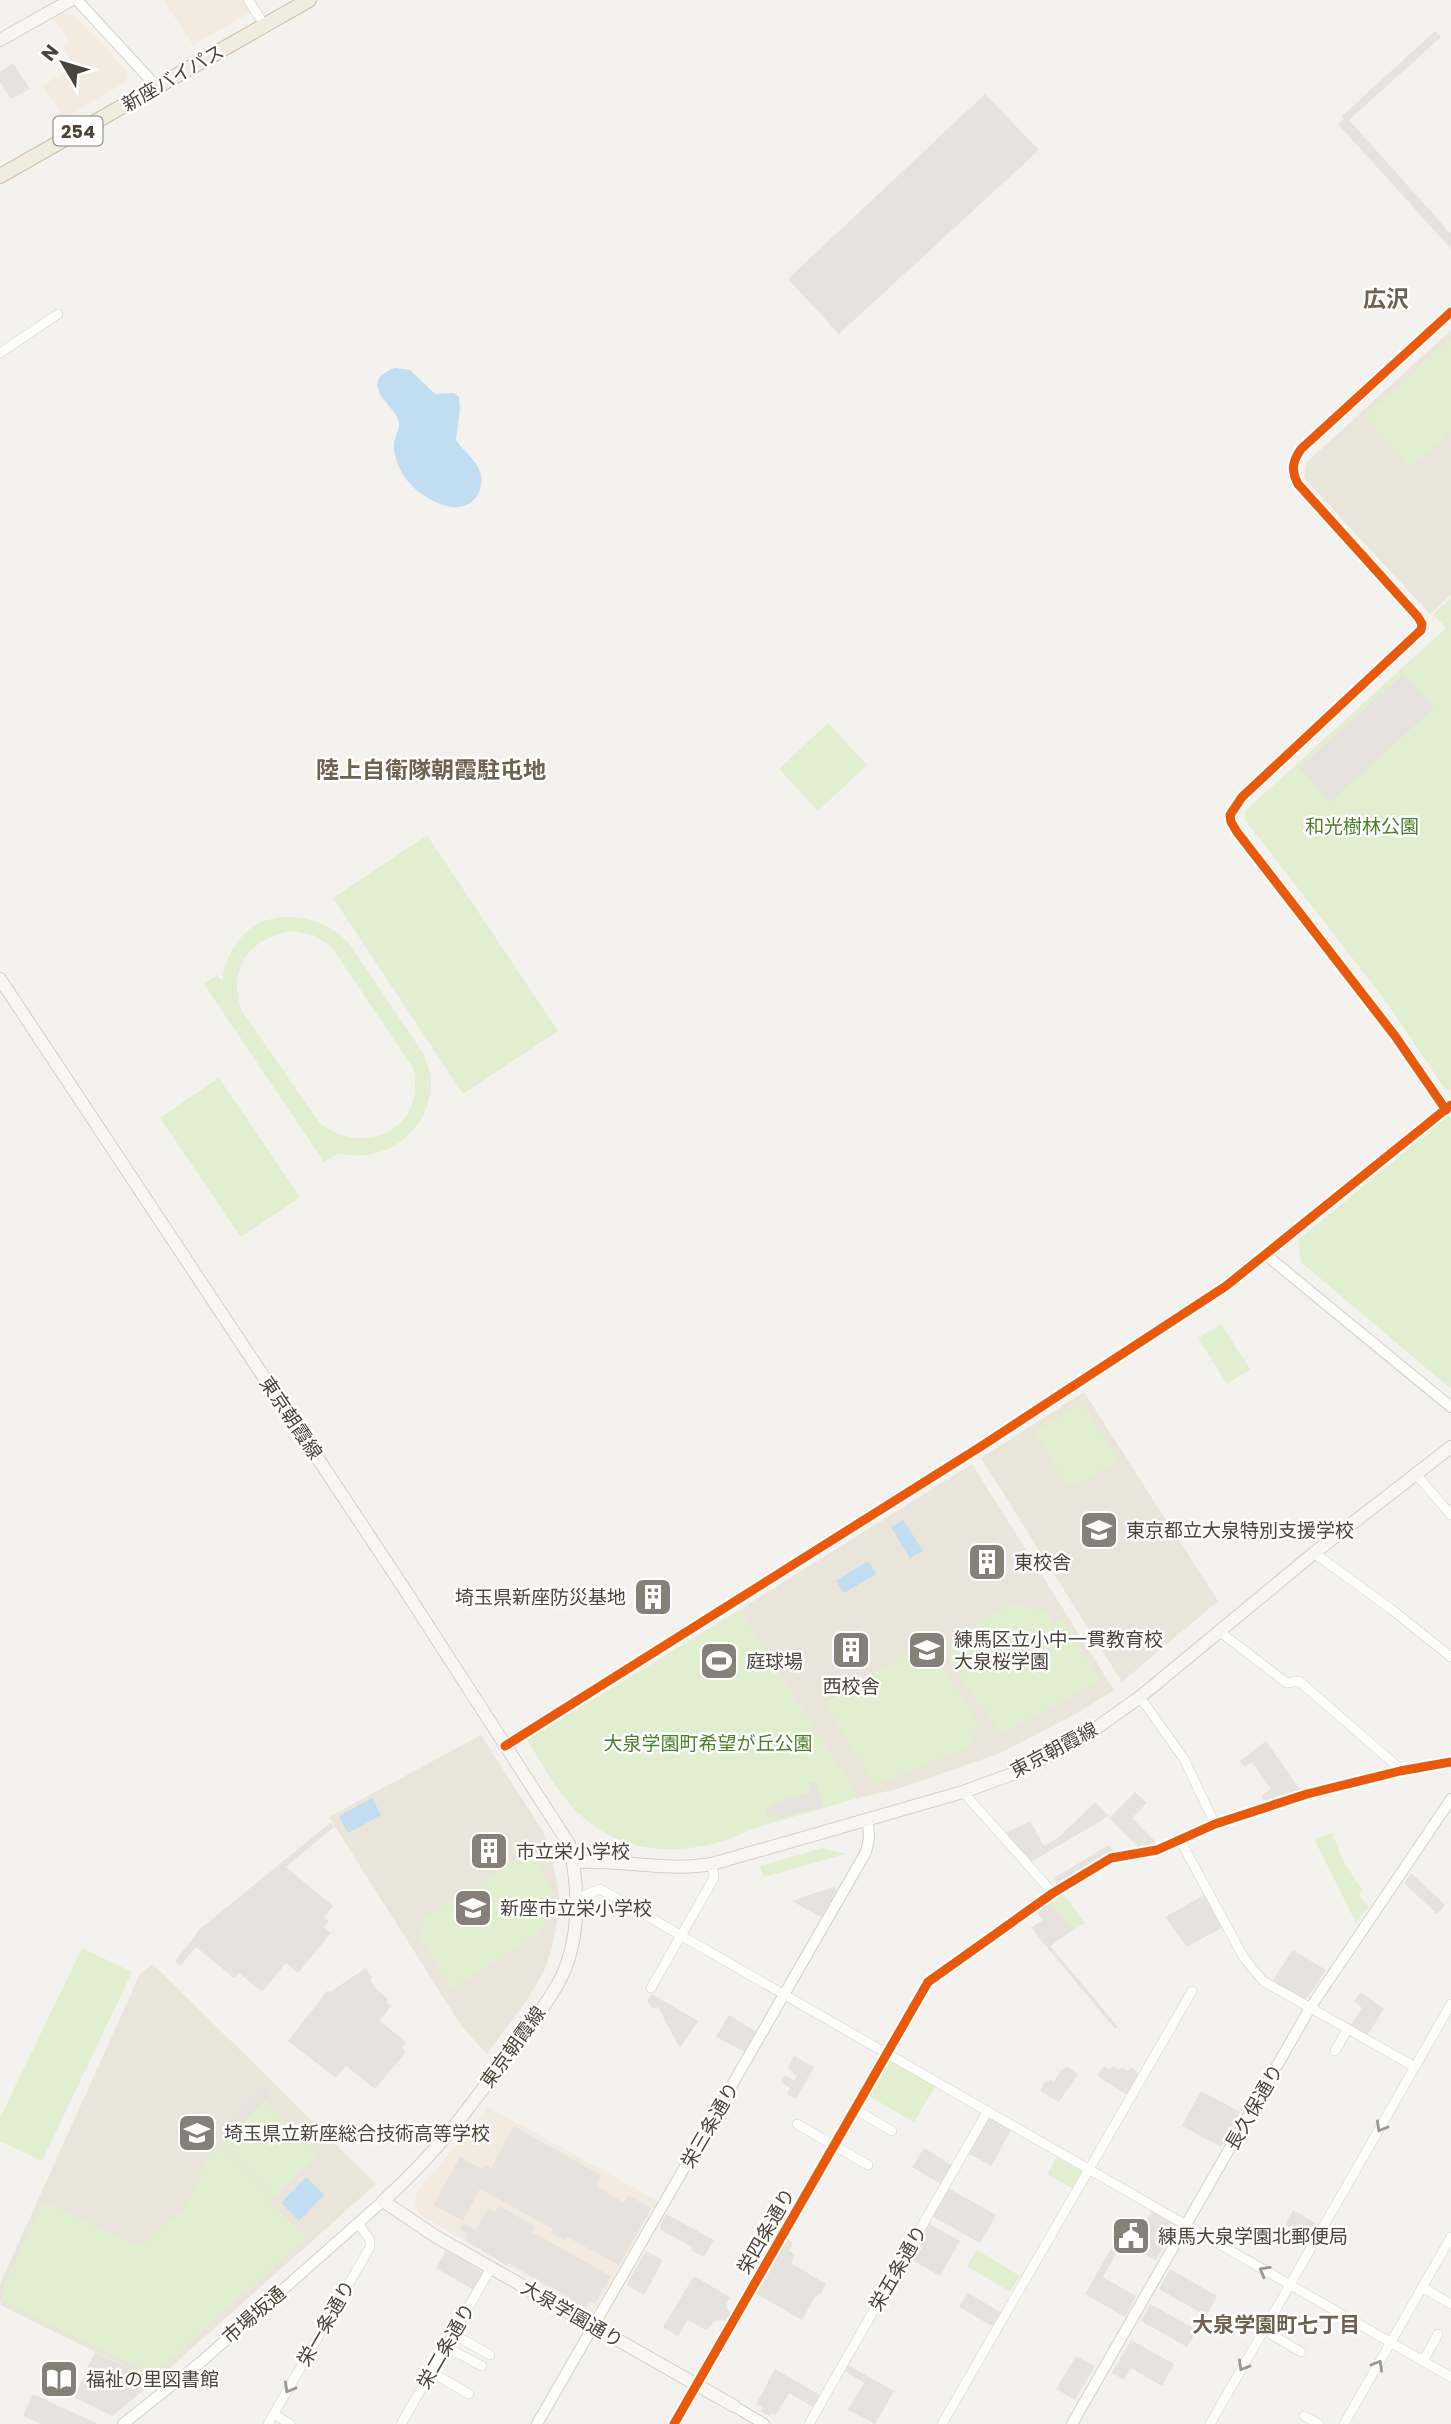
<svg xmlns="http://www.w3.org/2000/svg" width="1451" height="2424" font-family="Poppins,'Noto Sans JP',sans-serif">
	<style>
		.commercial { fill: #f3ebdf }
		.industrial { fill: #e6e2de }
		.education { fill: #eae5da }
		.green { fill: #e1eecf; fill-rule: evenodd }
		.parking { fill: #e6e3df }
		.water { fill: #c0ddf1 }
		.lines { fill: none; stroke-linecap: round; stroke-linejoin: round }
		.minor-casing { stroke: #d2d0cb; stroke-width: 10 }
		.tertiary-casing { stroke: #d2d0cb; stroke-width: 12 }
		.secondary-casing { stroke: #d3cfc5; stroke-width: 14 }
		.trunk-casing { stroke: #ccbfa9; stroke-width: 16 }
		.minor { stroke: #fdfdfc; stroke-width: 9 }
		.tertiary { stroke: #fdfdfc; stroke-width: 10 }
		.secondary { stroke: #f7f6f1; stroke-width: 12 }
		.trunk { stroke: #f0ece0; stroke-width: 14 }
		.cycleway-casing { stroke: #fff; stroke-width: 13 }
		.cycleway { stroke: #e8590c; stroke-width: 9 }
		.oneway { stroke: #9b9791 }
		.labels { text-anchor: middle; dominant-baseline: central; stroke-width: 5; stroke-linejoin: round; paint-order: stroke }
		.shield { fill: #fff; stroke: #817c74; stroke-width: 2 }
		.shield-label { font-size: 18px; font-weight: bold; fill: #4b4439 }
		.street-label { font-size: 19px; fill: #4b4439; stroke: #fff }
		.park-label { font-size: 19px; fill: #4a7f2a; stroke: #fff }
		.poi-label { font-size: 19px; fill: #4b4439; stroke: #fff; text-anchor: start }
		.neighbourhood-label { font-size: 21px; font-weight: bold; fill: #6e6250; stroke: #fff }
		.quarter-label { font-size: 23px; font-weight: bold; fill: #6e6250; stroke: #fff }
	</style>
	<rect width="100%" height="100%" fill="#f4f2ee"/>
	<g class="commercial">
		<path d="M163 0H244L251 12 193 45Z"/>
		<path d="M64 13 74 15 128 72 126 82 64 118 42 86 75 66 63 48 70 42 54 18Z"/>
		<path d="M488 2107 658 2201 593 2312H589L420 2215 415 2206 416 2193Z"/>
	</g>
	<path class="industrial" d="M446 2251 484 2273 474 2290 436 2268Z"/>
	<g class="education">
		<path d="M1451 330V595L1430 614 1304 478 1307 462Z"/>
		<path d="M1084 1392 1218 1601 1122 1682 981 1458Z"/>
		<path d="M972 1464 1114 1690 1072 1716 998 1754 897 1789 858 1798 739 1610Z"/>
		<path d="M481 1735 542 1830 550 1847 559 1894 557 1922 552 1948 544 1971 527 2000 487 2054 462 2027 329 1817Z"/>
		<path d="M153 1964 376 2184 155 2381 2 2306 0 2301V2284L140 1974Z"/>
	</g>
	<g class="green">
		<path d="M1451 337V431L1411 468 1365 417Z"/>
		<path d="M1451 598V1090H1446L1384 999 1245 820V811L1446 628 1433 614Z"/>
		<path d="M828 723 867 765 818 811 779 769Z"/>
		<path d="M427 835 558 1031 463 1094 333 898Z"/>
		<path d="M282 917C309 917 329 923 348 942L423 1053C427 1063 431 1073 431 1085 429 1133 383 1165 338 1153L324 1162 204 984 217 975 222 980C225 960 237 936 255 925 263 920 273 919 282 917ZM293 931 313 935 331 946 413 1068C428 1128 364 1160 319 1122L242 1011C226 969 250 937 293 931Z"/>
		<path d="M219 1078 300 1197 241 1237 160 1118Z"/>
		<path d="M1451 1114V1389L1301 1262 1298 1240Z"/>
		<path d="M1221 1324 1250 1369 1227 1384 1198 1338Z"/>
		<path d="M1082 1403 1119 1460 1078 1486 1067 1484 1035 1432Z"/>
		<path d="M1011 1604 1046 1611 1054 1624 1062 1620 1100 1681 1001 1734 984 1707 981 1708 948 1656 952 1653 946 1643Z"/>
		<path d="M739 1610 858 1798 752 1829C700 1856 631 1859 585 1819 560 1798 544 1767 527 1740Z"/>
		<path d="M926 1641 978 1723 971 1746 875 1785 825 1704Z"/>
		<path d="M1332 1833 1343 1861 1363 1891 1359 1894 1368 1907 1356 1923 1314 1839Z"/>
		<path d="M823 1848 845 1854 764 1877 760 1866Z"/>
		<path d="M535 1850C545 1864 540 1863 544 1876 544 1877 550 1885 550 1886 559 1902 550 1920 540 1933L452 1989 420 1938 424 1918Z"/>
		<path d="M1062 1892 1085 1923 1073 1930 1049 1902Z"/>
		<path d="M82 1948 132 1972 42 2161 0 2141V2118Z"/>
		<path d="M892 2061 936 2085 914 2122 867 2095 887 2062Z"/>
		<path d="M264 2101 318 2154 275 2197 221 2144Z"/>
		<path d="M215 2142 273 2198 269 2202 307 2237 153 2374 5 2303 1 2292 41 2206 49 2204 140 2247 186 2207Z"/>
		<path d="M1057 2157 1082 2171 1072 2188 1047 2174Z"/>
		<path d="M977 2250 1020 2276 1010 2292 967 2266Z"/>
	</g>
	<g class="parking">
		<path d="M1435 31 1441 37 1349 120 1451 234V249L1338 124 1344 119 1342 116Z"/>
		<path d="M13 63 30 89 11 99 0 82V72Z"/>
		<path d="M985 94 1039 150 839 334 788 279Z"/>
		<path d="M1403 674 1434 708 1330 802 1299 768Z"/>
		<path d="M1266 1741 1300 1790 1264 1801 1262 1796 1271 1789 1252 1762 1244 1767 1240 1761Z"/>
		<path d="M816 1781 823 1806 780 1818 777 1813 769 1818 764 1810 778 1802 809 1793 811 1789 809 1783Z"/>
		<path d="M1135 1792 1147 1803 1132 1818 1155 1841 1153 1846 1139 1848 1109 1818Z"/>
		<path d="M1095 1802 1109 1816 1031 1862 1005 1833 1030 1821 1044 1846 1058 1838Z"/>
		<path d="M331 1822 334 1827 286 1867 333 1906 324 1917 329 1921 324 1927 331 1933 298 1973 286 1963 262 1992 239 1973 234 1978 196 1947 180 1966 175 1961 200 1929Z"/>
		<path d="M1109 1845 1113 1851 1058 1885 1054 1878Z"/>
		<path d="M1411 1873 1445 1905 1437 1914 1404 1883Z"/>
		<path d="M833 1887 837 1890 821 1917 792 1901Z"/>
		<path d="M1204 1895 1223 1927 1187 1947 1165 1917Z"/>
		<path d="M1049 1902 1073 1930 1050 1946 1118 2027 1115 2029 1031 1928 1043 1920 1036 1910Z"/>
		<path d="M1293 1950 1326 1970 1306 2000 1272 1981Z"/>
		<path d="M366 1968 372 1978 370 1980 376 1989 388 1999 386 2002 391 2006 380 2021 406 2042 402 2048 406 2052 375 2089 346 2066 336 2078 288 2041 328 1990 330 1992Z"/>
		<path d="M1361 1992 1384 2009 1367 2036 1350 2026 1362 2008 1354 2001Z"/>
		<path d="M652 1994 698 2021 680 2048 658 2007 653 2009 647 2001Z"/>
		<path d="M729 2015 756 2032 745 2052 716 2037Z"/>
		<path d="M794 2056 814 2067 796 2099 787 2094 790 2088 781 2082 785 2075 794 2081 797 2076 788 2068Z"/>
		<path d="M1104 2066 1110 2070 1113 2066 1119 2070 1122 2067 1128 2071 1131 2067 1140 2075 1127 2095 1097 2076Z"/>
		<path d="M1067 2067 1078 2074 1059 2102 1040 2091 1044 2083 1050 2080 1054 2082 1061 2070Z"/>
		<path d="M261 2086 270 2095 226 2139 218 2131Z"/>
		<path d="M1201 2091 1240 2112 1221 2147 1182 2126Z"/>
		<path d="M989 2117 1011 2130 991 2166 968 2153Z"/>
		<path d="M514 2126 601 2175 596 2186 623 2202 628 2195 651 2208 619 2265 567 2237 565 2240 551 2233 553 2229 480 2189 463 2221 433 2205 460 2157 482 2169 485 2165 491 2168Z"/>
		<path d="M924 2148 953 2166 942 2185 912 2167Z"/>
		<path d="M948 2188 996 2215 980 2243 932 2216Z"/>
		<path d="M499 2206 535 2226 532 2232 611 2276 595 2303 590 2301 586 2307 578 2303 577 2305 568 2300 569 2297 508 2263 507 2266 465 2240 468 2234 460 2229 463 2223 476 2230 488 2208 495 2212Z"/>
		<path d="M1293 2210 1320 2226 1313 2238 1310 2239 1285 2225Z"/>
		<path d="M1152 2211 1176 2225 1156 2260 1138 2251 1149 2231 1143 2227Z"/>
		<path d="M666 2214 714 2240 704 2257 691 2250 692 2247 661 2230 660 2225Z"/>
		<path d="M928 2223 960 2241 940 2276 908 2258Z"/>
		<path d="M787 2236 793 2244 789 2251 795 2255 791 2263 826 2284 821 2293 815 2297 802 2320 755 2293Z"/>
		<path d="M1117 2238 1123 2242 1103 2277 1136 2296 1125 2317 1085 2294Z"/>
		<path d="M646 2251 663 2260 644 2295 626 2285Z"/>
		<path d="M1170 2269 1217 2296 1206 2316 1159 2289Z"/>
		<path d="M694 2276 731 2298 727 2302 726 2308 733 2315 728 2323 722 2320 715 2321 706 2330 688 2320 678 2336 663 2327Z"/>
		<path d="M968 2293 1002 2313 995 2324 990 2325 959 2307Z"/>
		<path d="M1150 2304 1197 2330 1187 2347 1141 2321Z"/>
		<path d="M1131 2340 1174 2364 1162 2386 1131 2368 1124 2380 1112 2373Z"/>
		<path d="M95 2352 155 2381 112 2416 74 2397Z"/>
		<path d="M1076 2356 1095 2366 1075 2400 1056 2389Z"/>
		<path d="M848 2365 894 2391 875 2424 848 2410 864 2383 845 2371Z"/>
		<path d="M775 2369 820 2395 813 2407 789 2393 776 2415 771 2413 769 2416 761 2411 763 2408 756 2404Z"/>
		<path d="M33 2394 98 2424H41L23 2416Z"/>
	</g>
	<g class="water">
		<path d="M394 368 410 370 435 394 454 393 459 397 460 409 456 440C463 451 478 461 481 475 482 482 481 490 477 496 459 523 416 495 404 476 399 469 393 453 394 445 394 436 402 428 398 419 392 403 357 384 394 368Z"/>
		<path d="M903 1520 923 1551 910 1558 891 1527Z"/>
		<path d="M868 1561 876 1574 844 1593 836 1581Z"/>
		<path d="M372 1798 381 1815 348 1833 339 1816Z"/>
		<path d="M306 2177 324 2195 299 2221 281 2203Z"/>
	</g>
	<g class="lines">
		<defs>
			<g id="minor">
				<path d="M248 0 260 18"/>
				<path d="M0 353 58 314"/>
				<path d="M1415 1473 1451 1515"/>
				<path d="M1314 1553 1391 1609 1451 1657"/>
				<path d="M1220 1632 1287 1683 1299 1681 1398 1767 1400 1771"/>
				<path d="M1140 1697 1184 1759 1215 1824"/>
				<path d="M963 1792 1053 1893"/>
				<path d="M1180 1840 1244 1958 1263 1981 1415 2067"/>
				<path d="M576 1899 600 1889 1451 2377"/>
				<path d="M651 1988 714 1878 712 1864"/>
				<path d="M1335 2051 1347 2030"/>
				<path d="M856 2110 892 2131"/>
				<path d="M797 2124 868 2165"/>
				<path d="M1422 2287 1451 2304"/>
				<path d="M1264 2330 1301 2352"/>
				<path d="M453 2334 490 2355"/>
				<path d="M446 2347 482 2366"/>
				<path d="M1423 2361 1438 2334"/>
				<path d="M431 2372 469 2394"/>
				<path d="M274 2414 290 2424"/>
				<path d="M1304 2416 1319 2424"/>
				<path d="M268 2424 370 2247V2240L358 2223"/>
				<path d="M401 2424 491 2268"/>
				<path d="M674 2424 928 1982 1053 1893 1111 1858 1157 1850 1215 1824 1307 1794 1400 1771 1451 1762"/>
				<path d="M809 2424 987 2112"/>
				<path d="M942 2424 1192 1991"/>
				<path d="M1210 2424 1451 2004"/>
				<path d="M1344 2424 1451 2237"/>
			</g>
			<g id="tertiary">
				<path d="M77 0 157 87"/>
				<path d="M1446 1110 1395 1036 1237 832 1231 822 1230 815 1242 797 1421 630 1422 624 1418 617 1298 484C1291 470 1292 462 1301 449L1451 312"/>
				<path d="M1266 1255 1451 1407"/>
				<path d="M505 1746 980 1447 1226 1286 1451 1105"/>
				<path d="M734 2406 764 2424"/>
				<path d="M123 2424 201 2362 383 2201"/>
				<path d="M537 2424 866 1852 869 1838 868 1820"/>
				<path d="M1072 2424 1310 2008 1451 1799"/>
			</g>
			<g id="secondary">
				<path d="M0 40 71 0"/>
				<path d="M0 979 403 1587 569 1844C578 1881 580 1924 568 1961 558 1991 536 2016 517 2042 476 2099 436 2155 383 2201L435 2236 734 2406"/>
				<path d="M573 1862C620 1859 665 1872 712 1864L963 1792 1015 1773 1081 1739 1140 1697 1314 1553 1451 1447"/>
			</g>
			<path id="trunk" d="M0 176 309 0"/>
		</defs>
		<use href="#minor" class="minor-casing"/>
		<use href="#tertiary" class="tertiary-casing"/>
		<use href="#secondary" class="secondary-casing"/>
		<use href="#trunk" class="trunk-casing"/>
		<use href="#minor" class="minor"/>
		<use href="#tertiary" class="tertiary"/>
		<use href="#secondary" class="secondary"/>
		<use href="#trunk" class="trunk"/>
		<defs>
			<g id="cycleway">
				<path d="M1446 1110 1395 1036 1237 832 1231 822 1230 815 1242 797 1421 630 1422 624 1418 617 1298 484C1291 470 1292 462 1301 449L1451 312"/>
				<path d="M505 1746 980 1447 1226 1286 1451 1105"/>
				<path d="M674 2424 928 1982 1053 1893 1111 1858 1157 1850 1215 1824 1307 1794 1400 1771 1451 1762"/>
			</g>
		</defs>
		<use href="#cycleway" class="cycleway-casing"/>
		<use href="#cycleway" class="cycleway"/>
	</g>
	<defs><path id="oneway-chevron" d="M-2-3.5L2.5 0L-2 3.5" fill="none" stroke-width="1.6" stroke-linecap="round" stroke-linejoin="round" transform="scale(1.75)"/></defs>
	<g class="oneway">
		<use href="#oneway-chevron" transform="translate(1381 2127) rotate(120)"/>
		<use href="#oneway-chevron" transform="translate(1264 2271) rotate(-150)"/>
		<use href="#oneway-chevron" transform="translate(1378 2365) rotate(-60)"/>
		<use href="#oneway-chevron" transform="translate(1243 2366) rotate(120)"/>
		<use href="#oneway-chevron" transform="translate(289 2388) rotate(120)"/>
	</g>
	<defs>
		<symbol id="school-square" viewBox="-11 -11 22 22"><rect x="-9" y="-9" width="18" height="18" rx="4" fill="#868178" stroke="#fff"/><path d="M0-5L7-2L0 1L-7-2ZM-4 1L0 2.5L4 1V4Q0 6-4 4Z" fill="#fff"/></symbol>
		<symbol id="building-square" viewBox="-11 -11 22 22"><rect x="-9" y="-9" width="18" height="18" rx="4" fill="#868178" stroke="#fff"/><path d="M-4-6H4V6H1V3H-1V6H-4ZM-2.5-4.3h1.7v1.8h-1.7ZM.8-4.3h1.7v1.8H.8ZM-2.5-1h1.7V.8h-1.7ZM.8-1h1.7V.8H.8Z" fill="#fff"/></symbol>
		<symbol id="stadium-square" viewBox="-11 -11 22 22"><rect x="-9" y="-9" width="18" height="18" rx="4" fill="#868178" stroke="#fff"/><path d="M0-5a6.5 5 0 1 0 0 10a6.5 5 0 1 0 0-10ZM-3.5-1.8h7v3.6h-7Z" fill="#fff"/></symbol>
		<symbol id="civic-square" viewBox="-11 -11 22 22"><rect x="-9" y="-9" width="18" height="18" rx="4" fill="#868178" stroke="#fff"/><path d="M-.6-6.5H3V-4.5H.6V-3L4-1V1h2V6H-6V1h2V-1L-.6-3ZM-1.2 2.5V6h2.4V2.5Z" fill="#fff"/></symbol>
		<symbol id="library-square" viewBox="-11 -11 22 22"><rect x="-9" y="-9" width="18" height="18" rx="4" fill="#868178" stroke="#fff"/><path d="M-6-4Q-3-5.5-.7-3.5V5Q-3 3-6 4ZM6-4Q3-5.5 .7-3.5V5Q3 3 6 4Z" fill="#fff"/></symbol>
	</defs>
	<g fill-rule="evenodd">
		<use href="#school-square" x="1077" y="1508" width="44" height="44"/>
		<use href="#building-square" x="965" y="1540" width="44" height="44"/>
		<use href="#building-square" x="631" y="1575" width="44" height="44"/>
		<use href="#building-square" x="829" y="1628" width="44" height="44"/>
		<use href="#school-square" x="905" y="1628" width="44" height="44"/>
		<use href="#stadium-square" x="697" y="1639" width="44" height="44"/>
		<use href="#building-square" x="467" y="1829" width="44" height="44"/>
		<use href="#school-square" x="451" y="1886" width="44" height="44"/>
		<use href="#school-square" x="175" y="2111" width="44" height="44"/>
		<use href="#civic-square" x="1109" y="2214" width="44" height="44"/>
		<use href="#library-square" x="37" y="2357" width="44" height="44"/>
	</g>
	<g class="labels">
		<rect class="shield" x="53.5" y="116.5" width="49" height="29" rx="5"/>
		<g class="shield-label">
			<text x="78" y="131">254</text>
		</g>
		<g class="street-label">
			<text transform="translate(173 78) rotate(-30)">新座バイパス</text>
			<text transform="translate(291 1418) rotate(56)">東京朝霞線</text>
			<text transform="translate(1054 1750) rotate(-28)">東京朝霞線</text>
			<text transform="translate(513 2047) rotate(-54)">東京朝霞線</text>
			<text transform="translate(1254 2107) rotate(-60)">長久保通り</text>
			<text transform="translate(710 2125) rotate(-60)">栄三条通り</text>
			<text transform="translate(766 2231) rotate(-60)">栄四条通り</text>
			<text transform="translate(898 2268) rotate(-60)">栄五条通り</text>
			<text transform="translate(572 2314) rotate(30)">大泉学園通り</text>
			<text transform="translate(254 2315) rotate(-41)">市場坂通</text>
			<text transform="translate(326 2323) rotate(-60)">栄一条通り</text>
			<text transform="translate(446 2346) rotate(-60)">栄二条通り</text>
		</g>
		<g class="park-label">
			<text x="1362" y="826">和光樹林公園</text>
			<text x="708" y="1743">大泉学園町希望が丘公園</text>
		</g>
		<g class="poi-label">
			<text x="1126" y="1530">東京都立大泉特別支援学校</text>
			<text x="1014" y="1562">東校舎</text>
			<text x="626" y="1597" text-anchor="end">埼玉県新座防災基地</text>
			<text x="954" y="1639">練馬区立小中一貫教育校<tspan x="954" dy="22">大泉桜学園</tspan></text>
			<text x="746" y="1661">庭球場</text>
			<text x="851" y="1686" text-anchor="middle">西校舎</text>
			<text x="516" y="1851">市立栄小学校</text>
			<text x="500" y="1908">新座市立栄小学校</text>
			<text x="224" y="2133">埼玉県立新座総合技術高等学校</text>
			<text x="1158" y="2236">練馬大泉学園北郵便局</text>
			<text x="86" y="2379">福祉の里図書館</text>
		</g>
		<g class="neighbourhood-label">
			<text x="1276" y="2324">大泉学園町七丁目</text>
		</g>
		<g class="quarter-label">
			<text x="1386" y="299">広沢</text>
			<text x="431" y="770">陸上自衛隊朝霞駐屯地</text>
		</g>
	</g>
	<g transform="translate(63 63) rotate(308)" stroke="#ffffff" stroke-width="5" paint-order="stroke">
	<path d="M0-5L12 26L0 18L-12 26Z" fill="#4b4439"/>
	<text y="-10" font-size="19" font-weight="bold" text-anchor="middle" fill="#4b4439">N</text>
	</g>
</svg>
